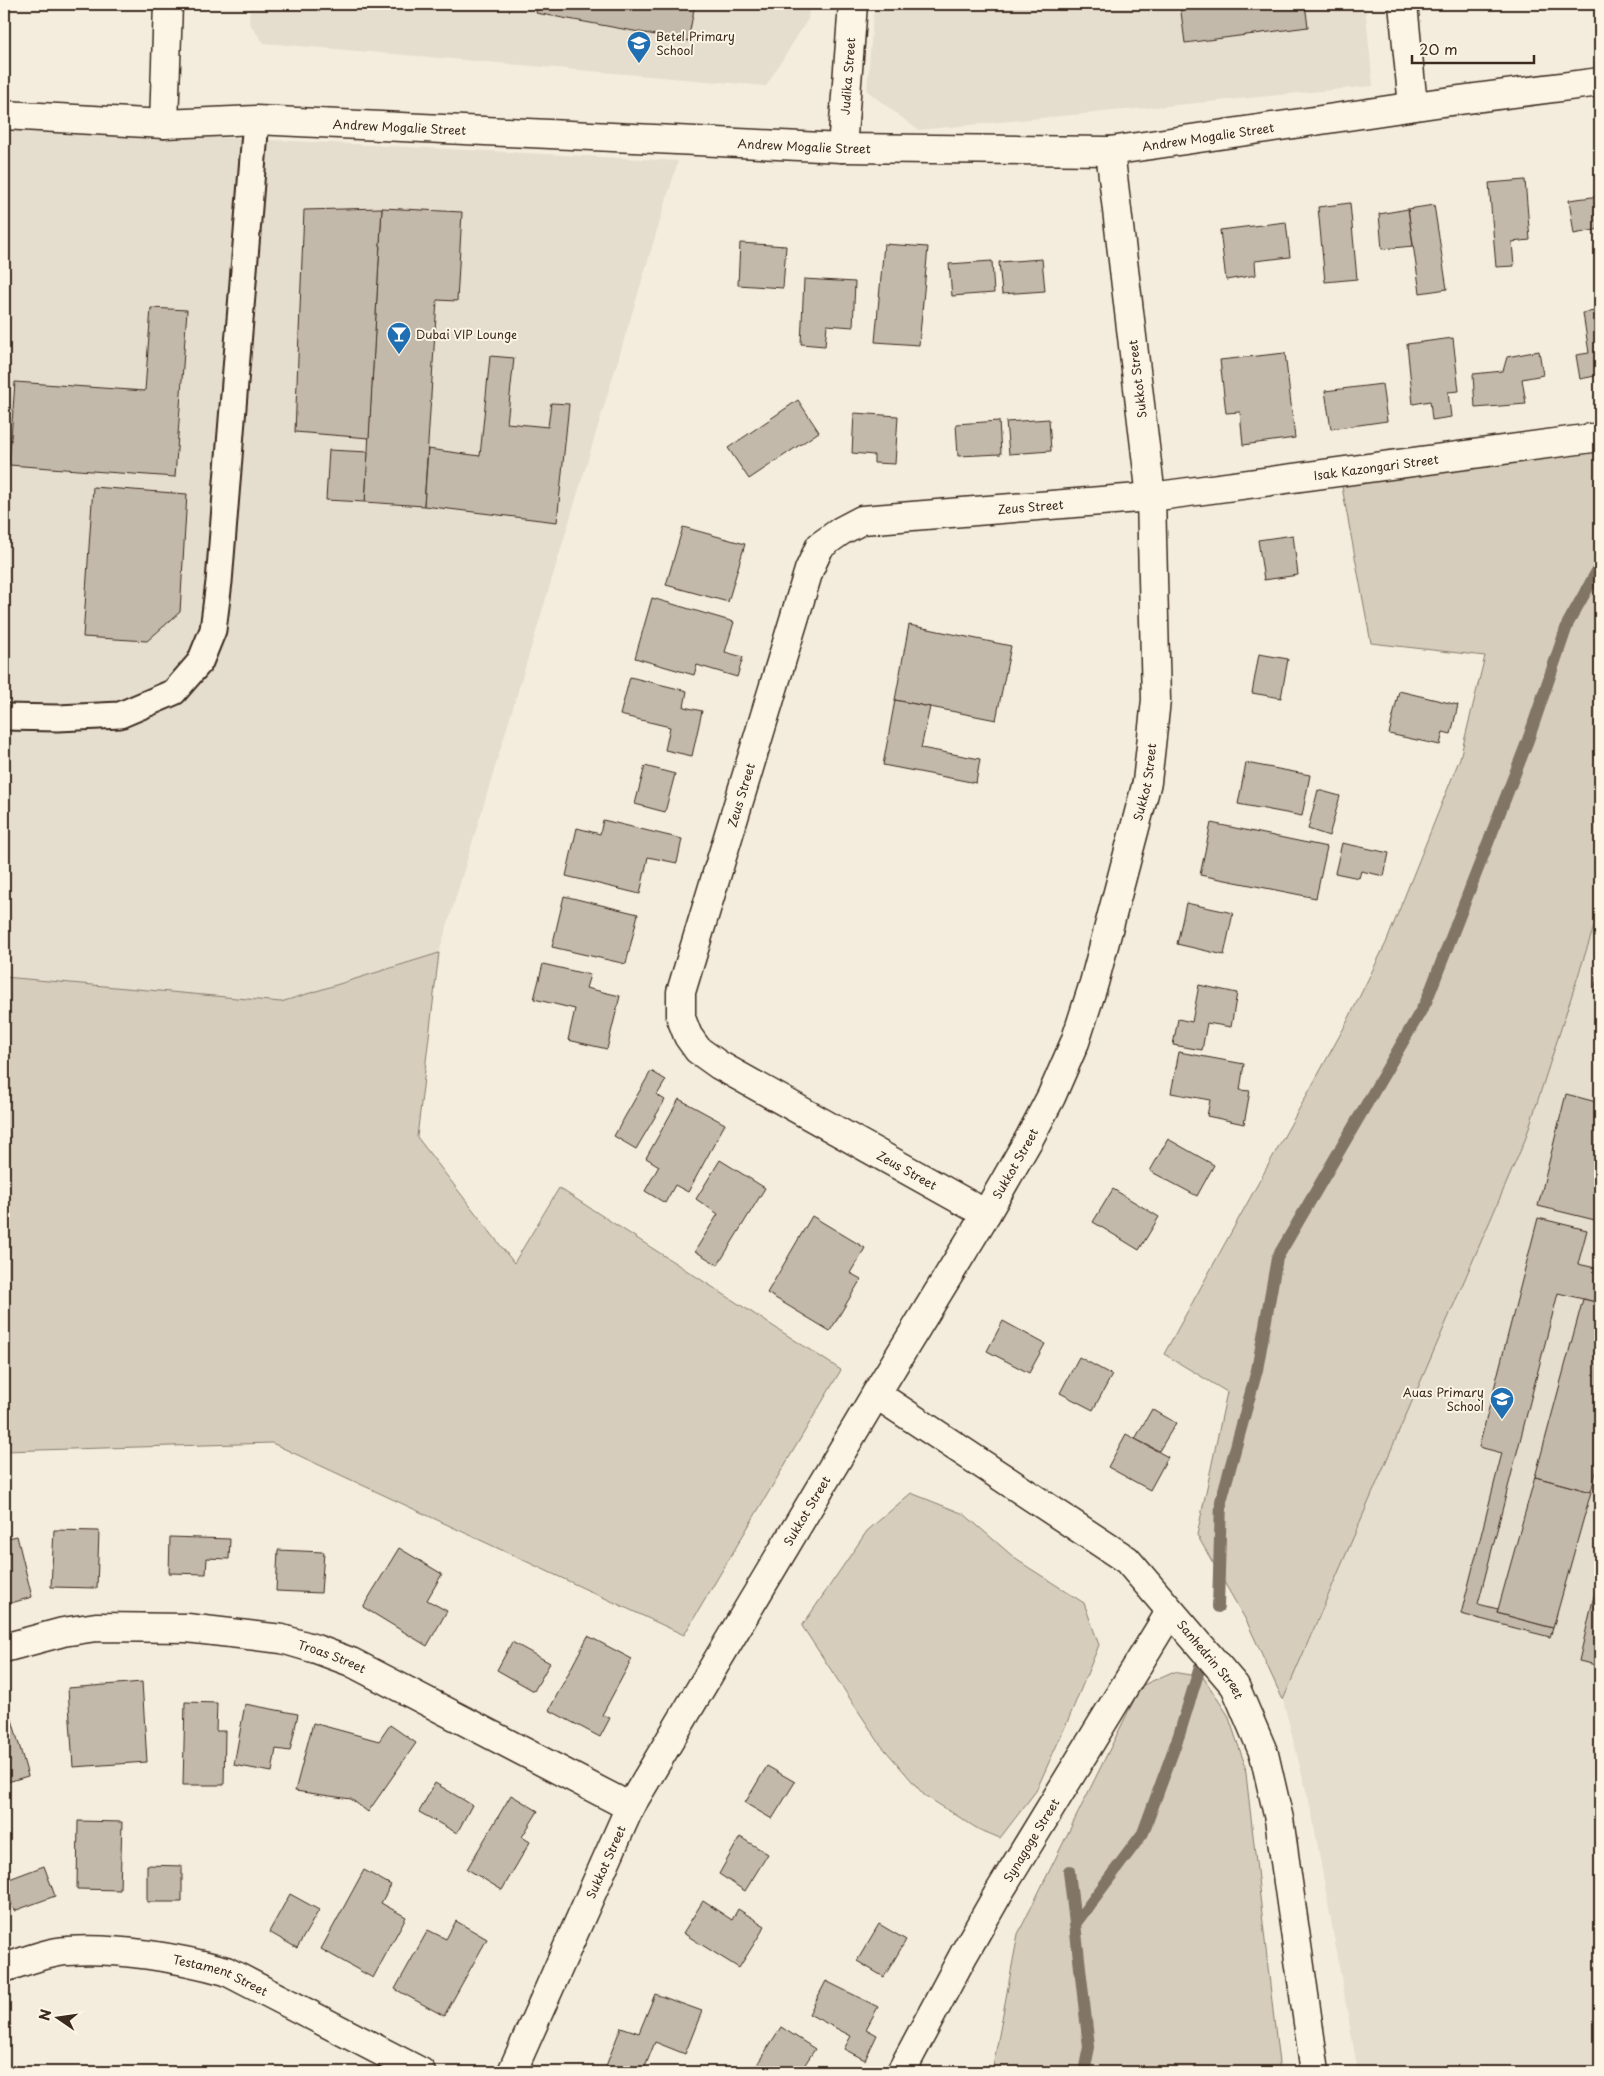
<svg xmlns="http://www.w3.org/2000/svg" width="1604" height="2076" font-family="'Playpen Sans',sans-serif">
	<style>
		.built { fill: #e5ddce }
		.green { fill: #d6cdbd; stroke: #887c6e }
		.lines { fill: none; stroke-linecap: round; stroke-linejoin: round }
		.stream { stroke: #817466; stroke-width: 12 }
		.building { fill: #c3b9aa; stroke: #3b2a1e }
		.lane-casing { stroke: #3b2a1e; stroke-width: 29 }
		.street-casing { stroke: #3b2a1e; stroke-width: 31 }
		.lane { stroke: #fcf5e5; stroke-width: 25 }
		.street { stroke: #fcf5e5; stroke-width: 28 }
		.labels { text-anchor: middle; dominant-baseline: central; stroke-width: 4; stroke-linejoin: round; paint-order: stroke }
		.poi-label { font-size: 12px; fill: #3b2a1e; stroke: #fcf5e5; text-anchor: start }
		.street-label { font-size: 12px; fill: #3b2a1e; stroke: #fcf5e5 }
	</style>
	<rect width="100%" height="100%" fill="#f4eddd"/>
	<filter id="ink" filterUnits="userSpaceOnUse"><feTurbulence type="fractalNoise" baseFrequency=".02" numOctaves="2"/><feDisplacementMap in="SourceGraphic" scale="10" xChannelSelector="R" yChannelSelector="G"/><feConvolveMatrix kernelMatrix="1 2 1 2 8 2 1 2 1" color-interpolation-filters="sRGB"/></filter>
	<g filter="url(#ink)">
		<g class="built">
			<path d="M250 4H810L808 19 766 86 264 43 249 23Z"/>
			<path d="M874 4H1365L1373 86 918 130 867 91Z"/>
			<path d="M4 126 678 161 439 953 281 1002 4 977Z"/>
			<path d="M1600 908V2072H1358L1312 1814 1283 1700 1525 1140Z"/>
		</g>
		<g class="green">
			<path d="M1600 437V908L1525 1140 1283 1700 1247 1622 1197 1535 1227 1392 1164 1354 1346 1024 1386 943 1460 758 1485 656 1371 643 1339 471Z"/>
			<path d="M439 953 417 1137 514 1263 559 1188 841 1370 684 1635 272 1443 4 1451V977L281 1002Z"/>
			<path d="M911 1493 964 1514 1017 1560 1084 1603 1099 1645 1069 1718 1036 1791 1000 1838 978 1829 924 1795 880 1744 802 1626 867 1531Z"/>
			<path d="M1172 1672 1203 1677 1228 1715 1245 1765 1280 2072H992L1018 1934 1141 1686Z"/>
		</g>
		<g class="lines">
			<g class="stream">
				<path d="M1218 1607 1221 1501 1257 1370 1277 1258 1426 1002 1528 740 1568 623 1600 566"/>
				<path d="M1069 1871 1089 2047 1084 2072"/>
				<path d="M1075 1924 1143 1833 1179 1735 1200 1667"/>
			</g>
		</g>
		<g class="building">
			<path d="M538 4H695L688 41 536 13Z"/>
			<path d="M1180 4H1305L1308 27 1185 43Z"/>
			<path d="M1547 4H1594V5L1548 10Z"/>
			<path d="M1525 180 1530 240 1512 242 1514 266 1496 267 1489 183Z"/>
			<path d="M1600 196V229L1574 234 1569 200Z"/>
			<path d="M1350 203 1357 279 1325 282 1318 207Z"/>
			<path d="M1434 205 1447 289 1420 293 1408 209Z"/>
			<path d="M382 208 462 212 457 301 437 300 424 506 365 502Z"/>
			<path d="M382 208 369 438 295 432 304 210Z"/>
			<path d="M1408 209 1413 246 1382 249 1379 214Z"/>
			<path d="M1286 222 1290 257 1255 261 1256 275 1226 280 1220 230Z"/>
			<path d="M740 243 786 246 783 288 738 285Z"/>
			<path d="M884 244 928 247 919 345 875 342Z"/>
			<path d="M1042 259 1045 291 1002 294 999 262Z"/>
			<path d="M992 261 994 293 952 296 949 264Z"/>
			<path d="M804 279 855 282 853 327 827 325 825 346 801 344Z"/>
			<path d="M151 308 187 310 175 477 9 465 15 382 145 391Z"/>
			<path d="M1600 310V375L1580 379 1576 355 1589 353 1583 313Z"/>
			<path d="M1453 338 1459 391 1448 392 1451 417 1432 420 1430 401 1413 404 1407 344Z"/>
			<path d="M1539 351 1543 375 1522 379 1526 404 1475 408 1473 374 1503 371 1507 357Z"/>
			<path d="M1285 353 1295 438 1243 445 1240 412 1226 413 1220 360Z"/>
			<path d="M490 356 514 358 507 423 548 427 551 403 569 404 557 522 424 506 428 449 480 456Z"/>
			<path d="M1382 384 1387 421 1331 429 1325 391Z"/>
			<path d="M798 400 819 432 749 479 728 448Z"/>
			<path d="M854 413 898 416 895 464 874 463V455L852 453Z"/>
			<path d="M1049 419 1051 451 1009 454 1006 422Z"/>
			<path d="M999 421 1001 454 958 456 956 424Z"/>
			<path d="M329 450 368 452 365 502 326 500Z"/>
			<path d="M93 487 187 494 180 612 147 641 83 637Z"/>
			<path d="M683 527 745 544 728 602 666 585Z"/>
			<path d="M1293 535 1298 575 1264 580 1258 540Z"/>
			<path d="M652 598 734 622 725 652 743 657 737 677 697 665 694 675 635 658Z"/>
			<path d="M909 625 1011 646 996 720 895 700Z"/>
			<path d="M1259 654 1288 659 1281 698 1252 693Z"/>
			<path d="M630 677 687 691 684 707 702 711 692 756 665 750 670 727 620 715Z"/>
			<path d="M1399 691 1458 705 1451 734 1443 732 1440 745 1389 734Z"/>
			<path d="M895 700 930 707 921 748 980 759 976 783 883 765Z"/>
			<path d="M1246 763 1310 775 1302 816 1238 804Z"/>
			<path d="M645 766 675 774 665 812 635 804Z"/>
			<path d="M1318 790 1340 796 1329 836 1308 829Z"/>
			<path d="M603 820 682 839 677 863 648 857 640 894 566 876 577 828 600 834Z"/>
			<path d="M1211 823 1327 847 1316 898 1200 875Z"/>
			<path d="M1342 843 1389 853 1384 876 1361 871 1359 878 1335 873Z"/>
			<path d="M564 896 638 914 626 964 552 947Z"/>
			<path d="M1186 903 1233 913 1224 955 1177 944Z"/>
			<path d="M543 964 590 975 586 988 620 996 607 1049 568 1040 575 1009 534 999Z"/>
			<path d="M1600 965V992L1594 991Z"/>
			<path d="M1199 985 1237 993 1231 1027 1207 1023 1202 1050 1173 1045 1178 1019 1192 1022Z"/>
			<path d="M1179 1052 1244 1064 1240 1090 1250 1091 1244 1124 1207 1116 1210 1100 1171 1093Z"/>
			<path d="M651 1071 666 1080 657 1095 665 1100 636 1149 614 1136Z"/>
			<path d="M1566 1094 1600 1103 1599 1221 1538 1206Z"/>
			<path d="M679 1099 725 1124 688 1192 675 1185 665 1203 645 1191 659 1166 646 1158Z"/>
			<path d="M1168 1139 1214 1165 1197 1196 1150 1171Z"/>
			<path d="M720 1160 765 1188 718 1265 695 1251 718 1214 696 1199Z"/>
			<path d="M1113 1189 1159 1217 1139 1250 1093 1222Z"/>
			<path d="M812 1216 865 1248 850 1273 861 1279 830 1331 767 1293Z"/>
			<path d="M1538 1218 1587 1230 1578 1264 1600 1269V1303L1558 1293 1478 1604 1498 1609 1497 1613 1553 1628 1550 1637 1461 1614 1502 1453 1479 1447Z"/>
			<path d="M1583 1299 1600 1303V1457L1591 1492 1535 1477Z"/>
			<path d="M1003 1321 1045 1344 1029 1373 987 1351Z"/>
			<path d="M1079 1357 1112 1375 1093 1410 1060 1393Z"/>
			<path d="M1152 1409 1176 1423 1159 1451 1135 1439Z"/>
			<path d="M1126 1434 1168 1457 1150 1490 1108 1467Z"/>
			<path d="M1535 1477 1591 1492 1553 1628 1497 1613Z"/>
			<path d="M54 1530 99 1531 97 1588 51 1587Z"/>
			<path d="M17 1536 32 1597 4 1605V1539Z"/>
			<path d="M170 1537 230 1539 229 1559 207 1558 206 1574 169 1573Z"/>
			<path d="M399 1548 442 1574 427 1600 447 1611 427 1646 363 1607Z"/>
			<path d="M278 1550 324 1552 321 1593 276 1591Z"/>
			<path d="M1598 1578 1600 1579V1666L1579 1661Z"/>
			<path d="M588 1636 632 1659 602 1715 610 1718 600 1737 549 1710Z"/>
			<path d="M512 1642 550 1663 534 1691 497 1670Z"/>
			<path d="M142 1682 147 1762 73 1767 68 1688Z"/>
			<path d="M7 1702 28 1776 4 1783V1703Z"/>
			<path d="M185 1702 217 1703 216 1731H225L224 1785H183Z"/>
			<path d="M245 1704 298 1714 290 1751 276 1749 272 1772 234 1765Z"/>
			<path d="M313 1723 379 1741 390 1725 416 1743 368 1812 351 1799 295 1791Z"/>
			<path d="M767 1766 795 1782 772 1819 745 1803Z"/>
			<path d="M435 1783 472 1805 457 1833 419 1812Z"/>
			<path d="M511 1795 538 1811 522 1837 530 1842 502 1890 467 1869Z"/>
			<path d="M78 1821 122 1822 120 1890 77 1889Z"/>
			<path d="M740 1837 768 1854 745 1891 719 1874Z"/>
			<path d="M147 1865 182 1866V1902H147Z"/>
			<path d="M44 1866 55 1896 14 1911 4 1881Z"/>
			<path d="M364 1870 391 1885 381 1903 406 1917 373 1978 321 1949Z"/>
			<path d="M290 1894 319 1910 297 1948 269 1932Z"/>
			<path d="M703 1901 732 1920 738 1909 765 1926 739 1968 683 1933Z"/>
			<path d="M456 1921 487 1939 444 2016 395 1989 428 1930 446 1939Z"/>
			<path d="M879 1924 906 1940 884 1977 857 1961Z"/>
			<path d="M826 1981 878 2007 866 2029 877 2035 865 2060 844 2049 851 2036 809 2014Z"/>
			<path d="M655 1994 702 2011 685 2054 655 2042 643 2072H623L606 2066 621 2027 639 2033Z"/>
			<path d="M781 2027 815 2049 800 2072H765L756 2066Z"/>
		</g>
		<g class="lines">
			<defs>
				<path id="lane" d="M4 717 58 718 120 715 174 692 200 662 213 630 219 582 256 120"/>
				<g id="street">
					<path d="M1403 4 1413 106"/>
					<path id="s1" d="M4 115 164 124 256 120 842 148 1110 151 1436 103 1600 82"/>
					<path d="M164 124 168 4"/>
					<path id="s2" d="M842 148 853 4"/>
					<path id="s3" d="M986 1214 719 1065 698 1050 688 1036 681 1018V992L809 570 820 546 841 531 862 520 1151 497 1600 437"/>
					<path id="s4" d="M876 1394 1127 1560 1235 1686 1264 1754 1279 1819 1315 2072"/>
					<path id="s5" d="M4 1648 63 1632 96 1627 187 1628 282 1639 316 1649 351 1662 630 1807"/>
					<path id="s6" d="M4 1968C23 1962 47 1952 67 1951 116 1947 179 1958 226 1971L421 2072"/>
					<path id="s7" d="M512 2072 630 1807 876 1394 986 1214 1029 1139 1051 1097 1075 1042 1094 983 1147 782 1156 700 1151 497 1110 151"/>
					<path id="s8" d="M901 2072 964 1954 998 1894 1170 1612"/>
				</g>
			</defs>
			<use href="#lane" class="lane-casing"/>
			<use href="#street" class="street-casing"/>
			<use href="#lane" class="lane"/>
			<use href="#street" class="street"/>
		</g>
	</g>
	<defs>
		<symbol id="school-pin" viewBox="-11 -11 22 30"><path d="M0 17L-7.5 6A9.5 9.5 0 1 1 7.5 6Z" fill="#1f6fb2" stroke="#fcf5e5"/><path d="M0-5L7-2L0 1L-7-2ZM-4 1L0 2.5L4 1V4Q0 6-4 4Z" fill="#fff"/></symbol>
		<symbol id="bar-pin" viewBox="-11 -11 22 30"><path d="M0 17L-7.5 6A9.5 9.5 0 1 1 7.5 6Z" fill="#1f6fb2" stroke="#fcf5e5"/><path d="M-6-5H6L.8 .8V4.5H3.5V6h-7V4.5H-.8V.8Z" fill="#fff"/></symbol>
	</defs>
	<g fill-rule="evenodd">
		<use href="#school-pin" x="625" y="29" width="28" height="38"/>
		<use href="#bar-pin" x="385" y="320" width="28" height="38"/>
		<use href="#school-pin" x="1488" y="1385" width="28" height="38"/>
	</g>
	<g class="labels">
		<g class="poi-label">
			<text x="656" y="36">Betel Primary<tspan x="656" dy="14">School</tspan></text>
			<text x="416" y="334">Dubai VIP Lounge</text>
			<text x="1484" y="1392" text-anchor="end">Auas Primary<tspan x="1484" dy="14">School</tspan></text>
		</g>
		<g class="street-label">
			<text stroke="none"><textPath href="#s2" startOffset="72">Judika Street</textPath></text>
			<text stroke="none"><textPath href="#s1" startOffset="396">Andrew Mogalie Street</textPath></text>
			<text stroke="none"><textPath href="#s1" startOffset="1206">Andrew Mogalie Street</textPath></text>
			<text stroke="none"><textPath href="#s1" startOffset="801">Andrew Mogalie Street</textPath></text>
			<text transform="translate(1137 379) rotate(-97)">Sukkot Street</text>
			<text stroke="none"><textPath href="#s3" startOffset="1428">Isak Kazongari Street</textPath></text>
			<text stroke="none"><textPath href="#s3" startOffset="1080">Zeus Street</textPath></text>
			<text stroke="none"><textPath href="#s7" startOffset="1445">Sukkot Street</textPath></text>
			<text stroke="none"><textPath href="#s3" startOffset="600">Zeus Street</textPath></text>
			<text stroke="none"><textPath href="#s7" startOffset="1040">Sukkot Street</textPath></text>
			<text transform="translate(907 1170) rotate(29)">Zeus Street</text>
			<text stroke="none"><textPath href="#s7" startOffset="635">Sukkot Street</textPath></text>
			<text stroke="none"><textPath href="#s5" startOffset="334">Troas Street</textPath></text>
			<text stroke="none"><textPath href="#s4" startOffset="431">Sanhedrin Street</textPath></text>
			<text stroke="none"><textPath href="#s8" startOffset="266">Synagoge Street</textPath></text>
			<text stroke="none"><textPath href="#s7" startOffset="230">Sukkot Street</textPath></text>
			<text stroke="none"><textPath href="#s6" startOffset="222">Testament Street</textPath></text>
		</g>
	</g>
	<rect width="1604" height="2076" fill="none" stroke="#fcf5e5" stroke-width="20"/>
	<rect x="10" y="10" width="1584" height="2056" fill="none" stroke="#3b2a1e" stroke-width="2" filter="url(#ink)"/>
	<g transform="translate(58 2018) rotate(283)" stroke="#fcf5e5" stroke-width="4" paint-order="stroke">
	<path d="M0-4L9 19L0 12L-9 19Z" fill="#3b2a1e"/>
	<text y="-8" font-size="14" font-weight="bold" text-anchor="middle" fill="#3b2a1e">N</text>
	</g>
	<path d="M1412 55v8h122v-8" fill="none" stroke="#3b2a1e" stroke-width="2.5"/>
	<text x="1419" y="55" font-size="15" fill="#3b2a1e" stroke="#fcf5e5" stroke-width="4" paint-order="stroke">20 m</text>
</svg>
